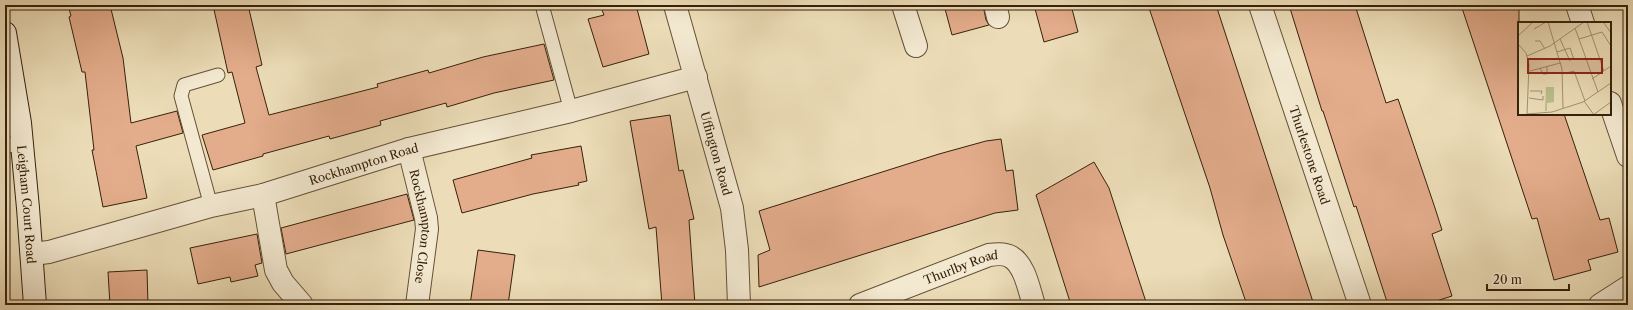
<svg xmlns="http://www.w3.org/2000/svg" width="1633" height="310" font-family="'Libre Caslon Text',serif">
	<style>
		.building { fill: #e3ac8b; stroke: #36210b }
		.lines { fill: none; stroke-linecap: round; stroke-linejoin: round }
		.lane-casing { stroke: #645036; stroke-width: 15 }
		.street-casing { stroke: #645036; stroke-width: 24 }
		.secondary-casing { stroke: #36210b; stroke-width: 24 }
		.lane { stroke: #f3e9d1; stroke-width: 13 }
		.street { stroke: #f3e9d1; stroke-width: 22 }
		.secondary { stroke: #f3e9d1; stroke-width: 22 }
		.labels { text-anchor: middle; dominant-baseline: central; stroke-width: 3; stroke-linejoin: round; paint-order: stroke }
		.street-label { font-size: 12px; fill: #36210b; stroke: #f3e9d1 }
		.inset-road { fill: none; stroke: #a39273; stroke-width: 1 }
		.view { fill: #8f2418; fill-opacity: 0.15; stroke: #8f2418; stroke-width: 2 }
		.inset-edge { fill: none; stroke: #36210b; stroke-width: 2 }
	</style>
	<rect width="100%" height="100%" fill="#ecddb8"/>
	<filter id="stains"><feTurbulence type="fractalNoise" baseFrequency=".005" numOctaves="4"/><feColorMatrix values="0 0 0 0 .2 0 0 0 0 .09 0 0 0 0 .02 0 0 0 .5 -.17"/></filter>
	<radialGradient id="worn" r=".72"><stop offset=".6" stop-color="#630" stop-opacity="0"/><stop offset="1" stop-color="#630" stop-opacity=".3"/></radialGradient>
	<g class="building">
		<path d="M68 5H110L123 58 131 123 177 111 183 133 136 146 147 198 103 207 92 150H94L85 72H82L69 17 71 16Z"/>
		<path d="M213 5H248L262 65 256 67 269 115 378 87 377 84 428 70 429 73 483 57 544 44 554 80 494 93 447 107 446 103 380 121 381 125 330 139 329 136 263 154V156L213 170 202 135 245 123 232 72 228 73Z"/>
		<path d="M600 5H636L649 54 603 67 588 19 604 15Z"/>
		<path d="M944 5H983L986 20 989 25 952 35Z"/>
		<path d="M1034 5H1071L1078 32 1044 42Z"/>
		<path d="M1148 5H1216L1314 305H1247L1223 235 1210 188Z"/>
		<path d="M1289 5H1355L1386 103 1398 99 1435 208 1442 230 1432 234 1452 296 1424 305H1388L1356 206 1354 207 1323 111H1322Z"/>
		<path d="M1461 5H1519V114H1564L1600 220 1609 218 1618 252 1588 260 1591 270 1554 280 1537 218 1532 219Z"/>
		<path d="M670 115 679 171 683 170 694 219 689 220 695 305H662L656 227 649 229 630 121Z"/>
		<path d="M1001 139 1006 171 1013 170 1018 210 995 213 759 287 758 255 770 250 759 211 939 154 986 141Z"/>
		<path d="M581 146 587 181 578 183 579 185 533 194 462 213 453 180 532 158 531 155Z"/>
		<path d="M1094 162 1109 188 1147 305H1071L1036 195Z"/>
		<path d="M407 194 414 220 286 254 281 228Z"/>
		<path d="M257 234 262 263 255 265 258 276 231 282 230 277 198 284 190 248Z"/>
		<path d="M478 250 515 255 508 305H470Z"/>
		<path d="M147 270 148 305H110L108 272Z"/>
	</g>
	<g class="lines">
		<defs>
			<g id="lane">
				<path d="M542 5 571 111"/>
				<path d="M5 124 20 123"/>
				<path d="M5 147 21 142"/>
				<path d="M211 206 181 96 184 85 218 75"/>
			</g>
			<g id="street">
				<path id="s1" d="M675 5 732 208 737 250 739 305"/>
				<path d="M903 5 916 46"/>
				<path d="M995 5 998 17"/>
				<path id="s2" d="M1260 5 1360 305"/>
				<path d="M1577 5 1583 23"/>
				<path d="M1610 103 1628 156"/>
				<path id="s3" d="M409 149 426 218 427 229 417 305"/>
				<path d="M263 195 276 270 283 283 302 305"/>
				<path id="s4" d="M32 254 49 252 211 206 263 195 409 149 571 111 696 77"/>
				<path id="s5" d="M860 305 989 255C996 254 1005 253 1011 257 1025 265 1029 290 1034 305"/>
				<path d="M1600 305 1628 287"/>
			</g>
			<g id="secondary">
				<path id="s6" d="M5 33 20 123 28 208 35 305"/>
			</g>
		</defs>
		<use href="#lane" class="lane-casing"/>
		<use href="#street" class="street-casing"/>
		<use href="#secondary" class="secondary-casing"/>
		<use href="#lane" class="lane"/>
		<use href="#street" class="street"/>
		<use href="#secondary" class="secondary"/>
	</g>
	<g class="labels">
		<g class="street-label">
			<text stroke="none"><textPath href="#s1" startOffset="154">Uffington Road</textPath></text>
			<text stroke="none"><textPath href="#s2" startOffset="158">Thurlestone Road</textPath></text>
			<text stroke="none"><textPath href="#s4" startOffset="344">Rockhampton Road</textPath></text>
			<text stroke="none"><textPath href="#s6" startOffset="173">Leigham Court Road</textPath></text>
			<text stroke="none"><textPath href="#s3" startOffset="79">Rockhampton Close</textPath></text>
			<text stroke="none"><textPath href="#s5" startOffset="108">Thurlby Road</textPath></text>
		</g>
	</g>
	<g transform="translate(1518 22)">
		<rect width="93" height="93" fill="#ecddb8"/>
		<path d="M28 65H36V80L29 81V89H27Z" fill="#bac08d"/>
		<path class="inset-road" d="M30 0 44 47 45 86M69 0 86 49M86 1 93 11M57 6 80 70M16 7 28 0M0 14 15 0M42 17 52 39M61 17 84 10 93 24M17 19H22L27 27M0 22 8 31 11 43 9 93M39 30 52 26 56 38M9 34 32 24 66 0M22 46 25 52H29V44M12 49 42 41M44 52 56 49 67 79M74 57 93 44M12 69H24L23 72M11 76 25 78V74M66 79 76 93M9 92 34 90 65 80 93 61M75 93 93 80"/>
		<path class="view" d="M10 37H84V51H10Z"/>
		<rect width="93" height="93" class="inset-edge"/>
	</g>
	<rect width="1633" height="310" fill="none" stroke="#ecddb8" stroke-width="20"/>
	<rect x="6" y="6" width="1621" height="298" fill="none" stroke="#36210b" stroke-width="2"/>
	<rect x="10" y="10" width="1613" height="290" fill="none" stroke="#36210b"/>
	<path d="M1487 284v6h82v-6" fill="none" stroke="#36210b" stroke-width="2"/>
	<text x="1493" y="284" font-size="12" fill="#36210b" stroke="#f3e9d1" stroke-width="3" paint-order="stroke">20 m</text>
	<rect width="100%" height="100%" filter="url(#stains)"/>
	<rect width="100%" height="100%" fill="url(#worn)"/>
</svg>
